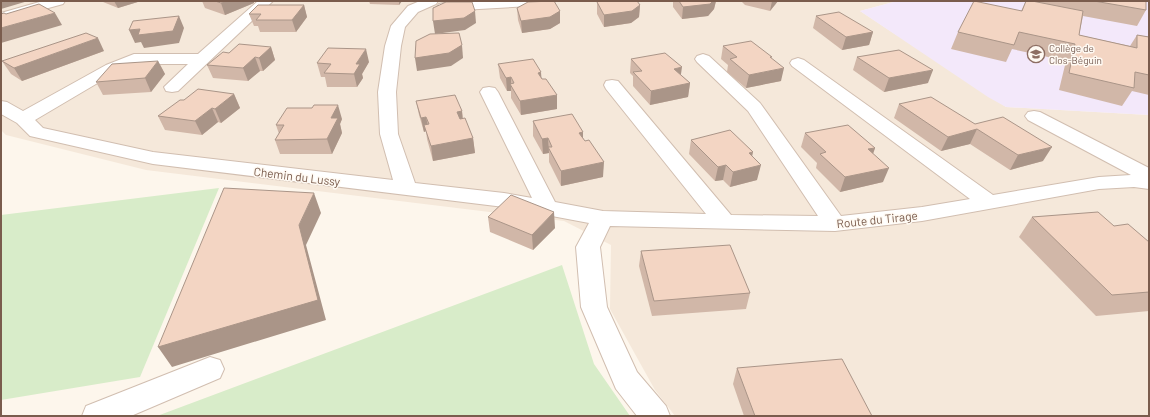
<svg xmlns="http://www.w3.org/2000/svg" width="1150" height="417" font-family="Barlow,sans-serif">
	<style>
		.residential { fill: #f5e8da }
		.education { fill: #f3e8fa }
		.green { fill: #d8ecc9 }
		.lines { fill: none; stroke-linecap: round; stroke-linejoin: round }
		.minor-casing { stroke: #d1beb0; stroke-width: 2 }
		.minor { fill: #fff; fill-rule: evenodd }
		.wall { fill: #d1b7a8 }
		.shaded-wall { fill: #aa9588 }
		.building { fill: #f3d5c3; stroke: #aa9588 }
		.labels { text-anchor: middle; dominant-baseline: central; stroke-width: 3; stroke-linejoin: round; paint-order: stroke }
		.far-education-label { font-size: 10px; fill: #785e54; stroke: #fffaf3; text-anchor: start }
		.street-label { font-size: 12px; fill: #7a5c4d; stroke: #fffaf3 }
	</style>
	<rect width="100%" height="100%" fill="#fdf6ec"/>
	<path class="residential" d="M1 1H897L860 11 1006 107 1149 115V416H675L655 390 610 309 611 245 564 221 146 170 6 135 1 130Z"/>
	<path class="education" d="M897 1H1149V115L1006 107 988 97 860 11Z"/>
	<g class="green">
		<path d="M219 188 140 377 1 400V215Z"/>
		<path d="M562 265 594 364 630 416H157Z"/>
	</g>
	<g class="lines">
		<defs>
			<g id="minor">
				<path d="M43 1H65L63 4 1 21V13Z"/>
				<path d="M258 1H273L178 91 172 92 166 91 164 87 188 64H136L118 71 35 120 43 128 153 152 393 180 380 134 378 92 385 46 391 26 408 6 420 1H438L436 4 418 12 405 27 401 46 396 92 398 134 415 183 504 193 532 198 480 92 483 88 489 87 495 88 498 92 555 202 603 211 706 214 606 89 604 85 606 81 612 80 618 81 731 215 818 216 748 111 697 62 695 59 697 56 703 54 709 56 760 103 841 216 922 207 970 199 792 66 790 63 792 60 798 58 804 60 993 195 1099 177 1131 175 1028 120 1025 116 1028 112 1034 111 1040 112 1149 168V189L1134 187 1099 189 922 221 835 231 610 226 600 247 607 307 637 372 666 406 670 416H637L616 389 581 307 576 247 589 223 504 207 153 164 30 136 17 123 1 114V101L7 102 23 111 106 65 134 54H198Z"/>
				<path d="M478 1H555L553 4 548 5 444 11 439 10 437 7 439 4 444 3Z"/>
				<path d="M210 357 220 360 224 369 220 378 131 416H82L86 406Z"/>
			</g>
		</defs>
		<use href="#minor" class="minor-casing"/>
		<use href="#minor" class="minor"/>
	</g>
	<g class="wall">
		<path d="M102 1H141L118 8 103 2Z"/>
		<path d="M202 1H254V3L225 15 205 8Z"/>
		<path d="M369 1H402L399 5 370 4Z"/>
		<path d="M673 1H716L714 9 708 16 682 19 673 7Z"/>
		<path d="M741 1H778L770 11 745 5Z"/>
		<path d="M1026 1H1146V10L1137 26 1083 16 1079 35 1130 46 1137 35 1149 37V95L1132 91 1122 106 1059 90 1066 61 1012 49 1006 62 951 49 958 32 1021 11Z"/>
		<path d="M597 2 640 5 639 17 631 23 604 27 597 14Z"/>
		<path d="M304 5 307 17 296 32H260L258 26H254L249 14Z"/>
		<path d="M517 8 560 11V23L550 29 522 33 518 20Z"/>
		<path d="M816 16 873 32 869 45 842 50 813 28Z"/>
		<path d="M723 46 772 59 781 81 746 88 727 72 728 65 721 59Z"/>
		<path d="M271 47 275 60 263 71H260L248 81 213 78 207 65Z"/>
		<path d="M104 51 22 81 11 74 2 61Z"/>
		<path d="M857 57 928 83 884 92 853 70Z"/>
		<path d="M631 59 681 75 690 83 688 97 650 105 633 86V76L630 73Z"/>
		<path d="M158 61 165 74 151 92 103 95 96 82Z"/>
		<path d="M369 62 362 74 363 78 357 87H327L325 77H321L317 63Z"/>
		<path d="M498 64 542 79 557 109 521 115 511 98V91H507L500 78Z"/>
		<path d="M234 94 240 108 221 123 218 122 202 135 165 130 158 116 184 100Z"/>
		<path d="M416 101 462 111 463 119 473 138 475 153 433 161 427 139 426 131 424 132 419 115Z"/>
		<path d="M899 104 975 124 1043 161 1010 170 970 144 941 151 894 118Z"/>
		<path d="M342 119 340 124 342 133 332 154H280L275 140 279 134 276 125Z"/>
		<path d="M533 121 583 132V138L603 177 561 186 549 162V153L543 154 533 136Z"/>
		<path d="M805 133 875 148 873 154 883 182 840 192 816 168 817 163 801 147Z"/>
		<path d="M691 140 752 157 757 180 730 187 723 180 715 181 689 154Z"/>
		<path d="M488 217 555 228 533 250 490 232Z"/>
		<path d="M1032 217 1114 226 1149 242V311L1096 316 1019 237Z"/>
		<path d="M641 251 750 293 746 309 652 316 639 266Z"/>
		<path d="M737 368 872 416H744L733 384Z"/>
	</g>
	<g class="shaded-wall">
		<path d="M1 1H28L1 9Z"/>
		<path d="M114 1H141L118 8Z"/>
		<path d="M225 1H254V3L225 15 221 3Z"/>
		<path d="M399 1H402L399 5Z"/>
		<path d="M713 1H716L714 9 708 16 682 19 683 7Z"/>
		<path d="M772 1H778L770 11Z"/>
		<path d="M304 5 307 17 296 32 292 20Z"/>
		<path d="M640 5 639 17 631 23 604 27V15Z"/>
		<path d="M475 11 476 23 465 30 435 34 433 21Z"/>
		<path d="M560 11V23L550 29 522 33 521 21Z"/>
		<path d="M55 13 62 25 1 43V28Z"/>
		<path d="M179 16 184 28 179 43 144 48 141 42 135 43 129 30 140 29Z"/>
		<path d="M873 32 869 45 842 50 846 37Z"/>
		<path d="M98 38 104 51 22 81 14 68Z"/>
		<path d="M462 45 463 58 451 66 417 71 415 58Z"/>
		<path d="M271 47 275 60 263 71 259 58Z"/>
		<path d="M366 49 369 62 362 74 363 78 357 87 354 74 356 64Z"/>
		<path d="M255 57 260 71 248 81 243 68Z"/>
		<path d="M158 61 165 74 151 92 145 78Z"/>
		<path d="M682 67 680 81 674 69Z"/>
		<path d="M784 68 781 81 746 88 749 75Z"/>
		<path d="M933 70 928 83 884 92 889 78Z"/>
		<path d="M541 72 542 86 538 73Z"/>
		<path d="M511 77V91H507L506 78Z"/>
		<path d="M690 83 688 97 650 105 651 91Z"/>
		<path d="M234 94 240 108 221 123 215 109Z"/>
		<path d="M557 95V109L521 115 520 101Z"/>
		<path d="M338 105 342 119 340 124 342 133 332 154 327 139 331 118Z"/>
		<path d="M212 108 218 122 202 135 195 121Z"/>
		<path d="M462 111 463 125 459 126 457 112Z"/>
		<path d="M426 117 429 131 424 125 426 131 424 132 421 118Z"/>
		<path d="M977 129 970 144 941 151 948 137Z"/>
		<path d="M583 132V146L579 133Z"/>
		<path d="M473 138 475 153 433 161 431 146Z"/>
		<path d="M548 138 549 153 543 154 542 139Z"/>
		<path d="M1052 147 1043 161 1010 170 1018 155Z"/>
		<path d="M875 148 870 162 868 149Z"/>
		<path d="M753 152 750 167 749 153Z"/>
		<path d="M604 162 603 177 561 186V171Z"/>
		<path d="M726 165 723 180 715 181 718 167Z"/>
		<path d="M761 165 757 180 730 187 733 172Z"/>
		<path d="M889 168 883 182 840 192 845 177Z"/>
		<path d="M314 193 321 213 306 245 326 320 172 367 158 347 299 225Z"/>
		<path d="M554 212 555 228 533 250 532 235Z"/>
	</g>
	<g class="building">
		<path d="M215 1H225L221 3Z"/>
		<path d="M554 1 560 11 550 17 521 21 517 8 528 2Z"/>
		<path d="M599 1H637L640 5 632 11 604 15 597 2Z"/>
		<path d="M679 1H713L710 4 683 7Z"/>
		<path d="M974 1 1022 11 1026 1H1032L1083 11 1079 35 1137 48V35L1149 37V75L1135 72 1134 88 1069 73 1075 44 1019 32 1014 45 958 32Z"/>
		<path d="M1094 1H1146V10Z"/>
		<path d="M446 2H472L475 11 464 18 433 21V8Z"/>
		<path d="M39 4 55 13 1 28V14L4 13 6 14Z"/>
		<path d="M258 5H304L292 20H256L261 14H249Z"/>
		<path d="M839 12 873 32 846 37 816 16Z"/>
		<path d="M179 16 173 31 138 35 140 29 129 30 133 21Z"/>
		<path d="M86 33 98 38 14 68 2 61Z"/>
		<path d="M459 33 462 45 449 53 415 58 416 41 430 34Z"/>
		<path d="M751 41 772 57H770L784 68 749 75 730 59 737 57 723 46Z"/>
		<path d="M239 44 271 47 259 58 255 57 243 68 207 65 223 52 229 53Z"/>
		<path d="M328 48 366 49 356 64H360L354 74 324 73 331 64 317 63Z"/>
		<path d="M899 50 933 70 889 78 857 57Z"/>
		<path d="M665 53 682 67 674 69 690 83 651 91 633 72 642 71 631 59Z"/>
		<path d="M533 59 541 72 538 73 542 79H546L557 95 520 101 510 84 514 83 511 77 506 78 498 64Z"/>
		<path d="M158 61 145 78 96 82 112 64Z"/>
		<path d="M198 89 234 94 215 109 212 108 195 121 158 116 180 100H184Z"/>
		<path d="M455 95 462 111 457 112 460 119 465 118 473 138 431 146 424 125 429 124 426 117 421 118 416 101Z"/>
		<path d="M931 97 975 124 1003 117 1052 147 1018 155 977 129 948 137 899 104Z"/>
		<path d="M314 105H338L331 118H338L327 139 275 140 284 125H276L287 108H312Z"/>
		<path d="M572 114 583 132 579 133 585 141 589 140 604 162 561 171 548 147H552L548 138 542 139 533 121Z"/>
		<path d="M848 125 875 148 868 149 889 168 845 177 820 154 826 152 805 133Z"/>
		<path d="M730 130 753 152 749 153 761 165 733 172 726 165 718 167 691 140Z"/>
		<path d="M224 188 314 193 299 225 318 300 158 347Z"/>
		<path d="M511 195 554 212 532 235 488 217Z"/>
		<path d="M1098 212 1114 226 1128 224 1149 242V292L1112 295 1032 217Z"/>
		<path d="M730 245 750 293 654 301 641 251Z"/>
		<path d="M842 359 872 416H755L737 368Z"/>
	</g>
	<defs>
		<symbol id="school-ring" viewBox="-11 -11 22 22"><circle r="9.5" fill="#fffaf3" stroke="#8d6e63" stroke-width="1.5"/><path d="M0-5L7-2L0 1L-7-2ZM-4 1L0 2.5L4 1V4Q0 6-4 4Z" fill="#8d6e63"/></symbol>
	</defs>
	<g fill-rule="evenodd">
		<use href="#school-ring" x="1026" y="44" width="20" height="20"/>
	</g>
	<g class="labels">
		<g class="far-education-label">
			<text x="1049" y="48">Collège de<tspan x="1049" dy="12">Clos-Béguin</tspan></text>
		</g>
		<g class="street-label">
			<text transform="translate(297 176) rotate(7)">Chemin du Lussy</text>
			<text transform="translate(877 219) rotate(-6)">Route du Tirage</text>
		</g>
	</g>
	<rect width="1150" height="417" fill="none" stroke="#7a5c4d" stroke-width="4"/>
</svg>
